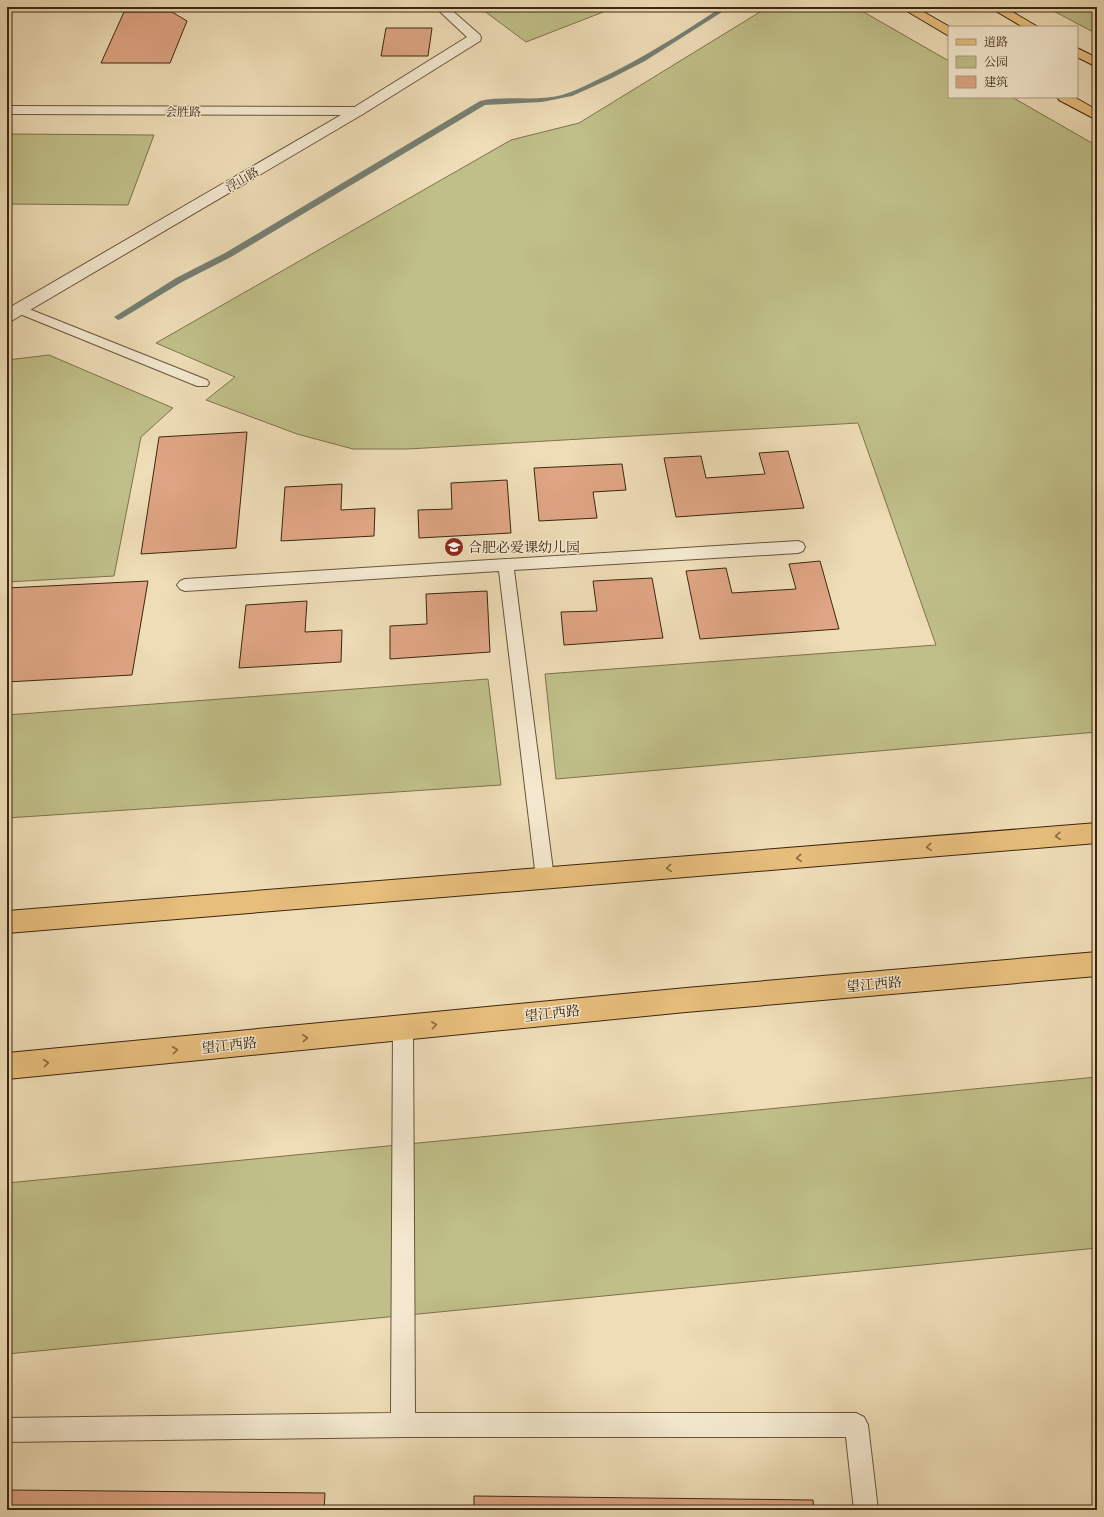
<svg xmlns="http://www.w3.org/2000/svg" width="1104" height="1517" font-family="'Libre Caslon Text','Noto Serif SC',serif">
	<style>
		.green { fill: #c0bf89; stroke: #7e724c }
		.lines { fill: none; stroke-linecap: round; stroke-linejoin: round }
		.stream { fill: #757f73; fill-rule: evenodd }
		.building { fill: #dfa584; stroke: #3d2610 }
		.service-casing { stroke: #69543a; stroke-width: 2 }
		.minor-casing { stroke: #69543a; stroke-width: 2 }
		.tertiary-casing { stroke: #69543a; stroke-width: 2 }
		.primary-casing { stroke: #3d2610; stroke-width: 2 }
		.motorway-casing { stroke: #3d2610; stroke-width: 2 }
		.service { fill: #f4e9d0; fill-rule: evenodd }
		.minor { fill: #f4e9d0; fill-rule: evenodd }
		.tertiary { fill: #f4e9d0; fill-rule: evenodd }
		.primary { fill: #e7be7c; fill-rule: evenodd }
		.motorway { fill: #e7be7c; fill-rule: evenodd }
		.oneway { stroke: #8a6a41 }
		.labels { text-anchor: middle; dominant-baseline: central; stroke-width: 3; stroke-linejoin: round; paint-order: stroke }
		.far-street-label { font-size: 12px; fill: #3d2610; stroke: #f4e9d0 }
		.poi-label { font-size: 14px; fill: #3d2610; stroke: #f4e9d0; text-anchor: start }
		.street-label { font-size: 14px; fill: #3d2610; stroke: #f4e9d0 }
	</style>
	<rect width="100%" height="100%" fill="#eeddb7"/>
	<filter id="stains"><feTurbulence type="fractalNoise" baseFrequency=".005" numOctaves="4"/><feColorMatrix values="0 0 0 0 .2 0 0 0 0 .09 0 0 0 0 .02 0 0 0 .5 -.17"/></filter>
	<radialGradient id="worn" r=".72"><stop offset=".6" stop-color="#630" stop-opacity="0"/><stop offset="1" stop-color="#630" stop-opacity=".3"/></radialGradient>
	<g class="green">
		<path d="M479 7H616L526 42Z"/>
		<path d="M768 7H855L949 61V97H1012L1097 146V732L556 779 545 674 936 645 858 423 408 449H353L297 434 206 400 235 377 156 343 511 140 579 123Z"/>
		<path d="M1046 7H1097V34Z"/>
		<path d="M7 134 154 135 128 205 7 204Z"/>
		<path d="M49 355 173 408 141 437 114 576 7 582V360Z"/>
		<path d="M488 679 501 785 7 818V715Z"/>
		<path d="M1097 1077V1248L7 1354V1183Z"/>
	</g>
	<g class="lines">
		<path class="stream" d="M722 7H730L645 61 610 79 572 96 542 102 485 105 231 257 182 282 121 319 118 320 114 317 176 278 225 253 480 101C507 95 536 102 562 95 575 91 587 85 599 79 642 59 682 33 722 7Z"/>
	</g>
	<g class="building">
		<path d="M124 12H172L187 21 170 63H101Z"/>
		<path d="M386 28H432L428 56H381Z"/>
		<path d="M247 432 236 548 141 554 159 437Z"/>
		<path d="M788 451 804 508 676 517 664 458 701 456 706 478 765 474 759 453Z"/>
		<path d="M622 464 626 490 593 492 597 518 539 521 534 468Z"/>
		<path d="M507 480 511 533 419 538 418 510 452 509 451 483Z"/>
		<path d="M342 484 341 510 375 508 374 536 281 541 285 487Z"/>
		<path d="M820 561 839 629 700 639 686 571 726 568 732 593 796 589 789 564Z"/>
		<path d="M652 578 663 638 564 645 561 612 597 611 593 581Z"/>
		<path d="M148 581 132 675 7 682V588Z"/>
		<path d="M487 591 490 652 390 659V626L427 624 426 594Z"/>
		<path d="M307 601 305 632 342 630 341 662 239 668 246 605Z"/>
		<path d="M7 1490 325 1493 324 1510H7Z"/>
		<path d="M474 1496 813 1500 814 1510H474Z"/>
	</g>
	<g class="lines">
		<defs>
			<g id="service">
				<path d="M19 305 207 380 209 383 207 386H197L15 312 13 309 15 306Z"/>
				<path d="M798 541 803 543 805 547 803 551 798 553 514 570 554 878 551 884 545 886 539 884 536 878 499 571 185 591 180 589 177 585 180 581 185 579Z"/>
				<path d="M403 1018 410 1021 413 1028 415 1413H856L864 1417 868 1425 878 1510H854L846 1437H403L7 1442V1418L391 1413 393 1028 396 1021Z"/>
			</g>
			<path id="minor" d="M7 106 358 107 363 108 365 111 363 114 358 115 7 114Z"/>
			<path id="tertiary" d="M435 7H448L480 35 481 38 480 41 363 114 13 320 7 321V309L353 108 467 37Z"/>
			<g id="primary">
				<path d="M1097 823V843L7 933V911Z"/>
				<path d="M1097 952V976L686 1012 7 1079V1053L686 988Z"/>
			</g>
			<g id="motorway">
				<path d="M900 7H915L950 27 949 36Z"/>
				<path d="M989 7H1004L1038 27H1023Z"/>
				<path d="M1077 48 1097 58V67L1077 57Z"/>
				<path d="M1057 97H1074L1097 110V120L1059 100Z"/>
			</g>
		</defs>
		<use href="#service" class="service-casing"/>
		<use href="#minor" class="minor-casing"/>
		<use href="#tertiary" class="tertiary-casing"/>
		<use href="#primary" class="primary-casing"/>
		<use href="#motorway" class="motorway-casing"/>
		<use href="#service" class="service"/>
		<use href="#minor" class="minor"/>
		<use href="#tertiary" class="tertiary"/>
		<use href="#primary" class="primary"/>
		<use href="#motorway" class="motorway"/>
	</g>
	<defs><path id="oneway-chevron" d="M-2-3.5L2.5 0L-2 3.5" fill="none" stroke-width="1.6" stroke-linecap="round" stroke-linejoin="round"/></defs>
	<g class="oneway">
		<use href="#oneway-chevron" transform="translate(1058 836) rotate(175)"/>
		<use href="#oneway-chevron" transform="translate(929 847) rotate(175)"/>
		<use href="#oneway-chevron" transform="translate(799 858) rotate(175)"/>
		<use href="#oneway-chevron" transform="translate(669 868) rotate(175)"/>
		<use href="#oneway-chevron" transform="translate(434 1025) rotate(-6)"/>
		<use href="#oneway-chevron" transform="translate(305 1038) rotate(-6)"/>
		<use href="#oneway-chevron" transform="translate(175 1050) rotate(-6)"/>
		<use href="#oneway-chevron" transform="translate(46 1063) rotate(-6)"/>
	</g>
	<defs>
		<symbol id="school-disc" viewBox="-11 -11 22 22"><circle r="9.5" fill="#8f2418" stroke="#f4e9d0"/><path d="M0-5L7-2L0 1L-7-2ZM-4 1L0 2.5L4 1V4Q0 6-4 4Z" fill="#fff"/></symbol>
	</defs>
	<g fill-rule="evenodd">
		<use href="#school-disc" x="443" y="536" width="22" height="22"/>
	</g>
	<g class="labels">
		<g class="far-street-label">
			<text x="183" y="111">会胜路</text>
			<text transform="translate(242 179) rotate(-30)">浮山路</text>
		</g>
		<g class="poi-label">
			<text x="468" y="547">合肥必爱课幼儿园</text>
		</g>
		<g class="street-label">
			<text transform="translate(874 984) rotate(-5)">望江西路</text>
			<text transform="translate(552 1013) rotate(-6)">望江西路</text>
			<text transform="translate(229 1045) rotate(-6)">望江西路</text>
		</g>
	</g>
	<rect width="1104" height="1517" fill="none" stroke="#eeddb7" stroke-width="24"/>
	<rect x="8" y="8" width="1088" height="1501" fill="none" stroke="#3d2610" stroke-width="2"/>
	<rect x="12" y="12" width="1080" height="1493" fill="none" stroke="#3d2610"/>
	<rect x="948" y="26" width="130" height="72" fill="#f4e9d0" stroke="#ab9b83"/>
	<rect x="956" y="39" width="20" height="6" fill="#e7be7c" stroke="#ab9b83"/>
	<text x="984" y="46" font-size="12" fill="#3d2610">道路</text>
	<rect x="956" y="56" width="20" height="12" fill="#c0bf89" stroke="#ab9b83"/>
	<text x="984" y="66" font-size="12" fill="#3d2610">公园</text>
	<rect x="956" y="76" width="20" height="12" fill="#dfa584" stroke="#ab9b83"/>
	<text x="984" y="86" font-size="12" fill="#3d2610">建筑</text>
	<rect width="100%" height="100%" filter="url(#stains)"/>
	<rect width="100%" height="100%" fill="url(#worn)"/>
</svg>
